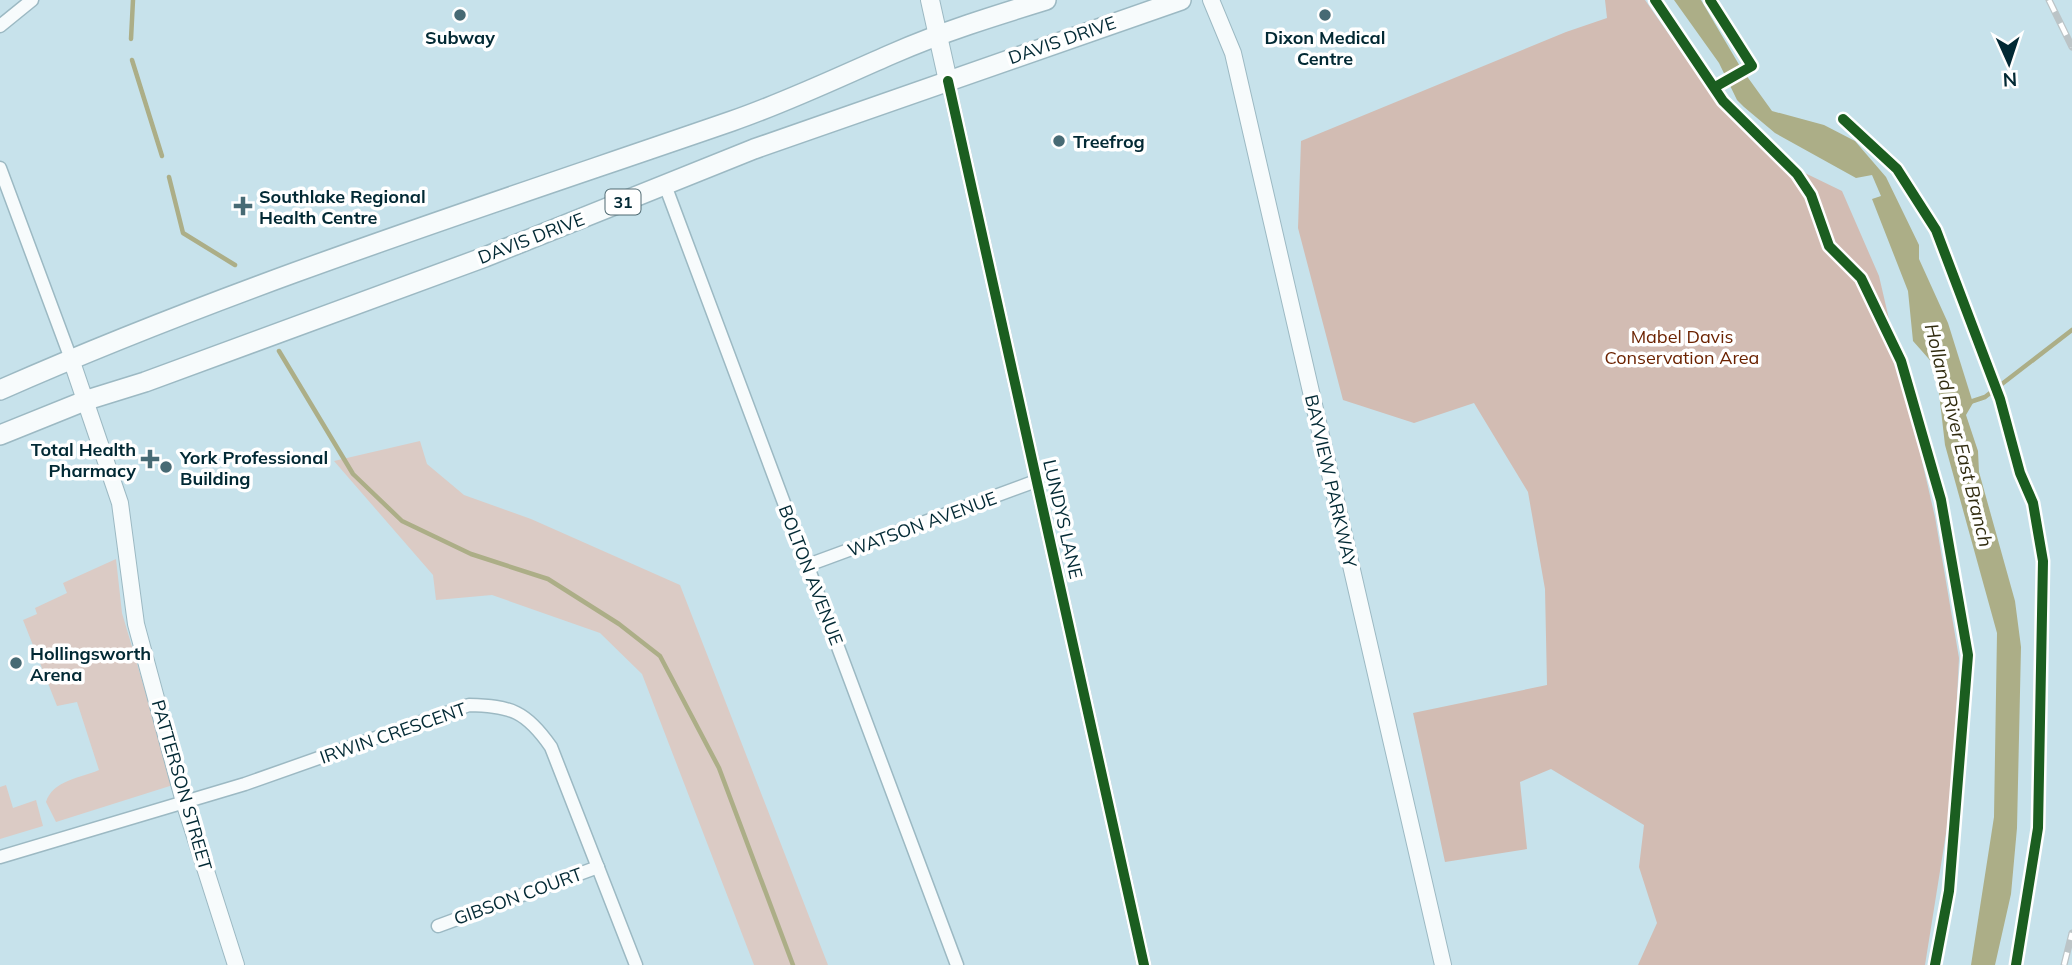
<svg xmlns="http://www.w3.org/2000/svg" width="2072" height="965" font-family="Mulish,sans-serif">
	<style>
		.green { fill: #dbcbc5 }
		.forest { fill: #d2bcb3 }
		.water { fill: #acae87 }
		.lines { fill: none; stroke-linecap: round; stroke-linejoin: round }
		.stream { stroke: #acae87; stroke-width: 4.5 }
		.minor-casing { stroke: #9cb9c3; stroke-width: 15 }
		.tertiary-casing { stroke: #9cb9c3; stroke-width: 18 }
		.secondary-casing { stroke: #9cb9c3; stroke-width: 20 }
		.primary-casing { stroke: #9cb9c3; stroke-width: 22 }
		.minor { stroke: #f7fbfc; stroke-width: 12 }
		.tertiary { stroke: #f7fbfc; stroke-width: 16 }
		.secondary { stroke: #f7fbfc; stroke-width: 18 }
		.primary { stroke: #f7fbfc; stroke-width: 19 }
		.rail-casing { stroke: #bbc4c7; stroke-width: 7 }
		.rail { stroke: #fff; stroke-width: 4.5; stroke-dasharray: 13; stroke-linecap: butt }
		.cycleway-casing { stroke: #fff; stroke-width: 15 }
		.cycleway { stroke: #1b5e20; stroke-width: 10 }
		.poi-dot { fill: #476a74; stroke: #fff; stroke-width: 2.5 }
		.labels { text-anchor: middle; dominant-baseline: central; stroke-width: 7; stroke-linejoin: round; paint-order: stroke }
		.shield { fill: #fff; stroke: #4e6971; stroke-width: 2 }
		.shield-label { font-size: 16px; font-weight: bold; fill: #022934 }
		.poi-label { font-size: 18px; font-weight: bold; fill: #022934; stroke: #fff; text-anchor: start }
		.street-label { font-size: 18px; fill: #022934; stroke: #fff }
		.park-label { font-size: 18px; fill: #6b2200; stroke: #fff }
		.water-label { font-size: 19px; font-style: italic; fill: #302b0f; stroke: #fff }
	</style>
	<rect width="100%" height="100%" fill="#c7e2eb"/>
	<g class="green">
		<path d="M420 441 427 464 464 495 531 519 680 585 828 965H754L642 674 600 633 492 595 436 600 433 575 334 461Z"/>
		<path d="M116 559 122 613 173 785 56 822 46 802C53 780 81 778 99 770L77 702 57 706 23 620 37 614 35 608 67 593 63 583Z"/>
		<path d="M6 785 13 808 36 800 43 826 0 839V787Z"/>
	</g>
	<path class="forest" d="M1605 0H1645L1716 102 1778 160 1842 191 1879 276 1935 517 1959 658 1952 796 1925 965H1638L1657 923 1639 867 1644 825 1551 769 1520 782 1527 849 1445 862 1413 713 1547 685 1545 589 1528 492 1474 403 1414 423 1343 400 1298 228 1301 141 1566 32 1607 18Z"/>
	<path class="water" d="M1674 0H1701L1741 68 1772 111 1824 125 1855 141 1886 177 1919 245V259L1948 323 1973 403 1966 415 1978 451 1979 472 2015 601 2021 647 2017 828 2011 894 1995 965H1971L1994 817 1997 633 1945 445 1936 367 1913 341 1908 291 1872 199 1881 196 1872 175 1856 178 1775 133 1744 107 1737 100 1719 63Z"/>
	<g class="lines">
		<g class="stream">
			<path d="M131 39 133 0"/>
			<path d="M132 60 162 156"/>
			<path d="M169 177 183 233 235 265"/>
			<path d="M279 351 353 474 402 521 471 554 548 579 619 624 660 656 719 768 793 965"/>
			<path d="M1967 403 1985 397 2072 330"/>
		</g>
		<defs>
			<g id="minor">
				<path d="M0 26 32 0"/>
				<path d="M948 81 1144 965"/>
				<path d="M0 168 71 359"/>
				<path d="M665 185 957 965"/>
				<path d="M808 565 1036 481"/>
				<path d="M0 857 245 784 469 705C511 706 526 711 551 747L636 965"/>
				<path d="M438 926 598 867"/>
			</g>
			<g id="tertiary">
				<path d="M1211 0 1233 53 1443 965"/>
				<path d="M71 359 120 503 136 624 184 802 236 965"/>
			</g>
			<path id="secondary" d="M930 0 948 81"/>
			<g id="primary">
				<path d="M0 390C238 285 486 206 732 121 787 102 839 77 892 54 942 32 994 16 1046 0"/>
				<path d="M0 435 87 400 145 382 485 257 754 149 1181 0"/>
			</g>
		</defs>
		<use href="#minor" class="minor-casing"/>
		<use href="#tertiary" class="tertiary-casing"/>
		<use href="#secondary" class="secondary-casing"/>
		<use href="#primary" class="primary-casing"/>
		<use href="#minor" class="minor"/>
		<use href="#tertiary" class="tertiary"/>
		<use href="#secondary" class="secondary"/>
		<use href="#primary" class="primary"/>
		<defs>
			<g id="rail">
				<path d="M2049 0 2072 47"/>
				<path d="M2064 965 2072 933"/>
			</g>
		</defs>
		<use href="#rail" class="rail-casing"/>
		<use href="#rail" class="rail"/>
		<defs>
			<g id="cycleway">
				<path d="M1655 0 1723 101 1797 174 1811 195 1829 246 1861 278 1901 361 1941 500 1968 655 1949 891 1935 965"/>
				<path d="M1710 0 1752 66 1715 87"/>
				<path d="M948 81 1144 965"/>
				<path d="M1843 119 1897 169 1936 230 2000 399 2020 473 2033 503 2043 561 2038 828 2016 965"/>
			</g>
		</defs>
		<use href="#cycleway" class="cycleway-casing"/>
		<use href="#cycleway" class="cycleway"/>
	</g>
	<g class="poi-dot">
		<circle cx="460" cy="15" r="7"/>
		<circle cx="1325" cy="15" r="7"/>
		<circle cx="1059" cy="141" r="7"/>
		<path d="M239.5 195.5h7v7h7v7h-7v7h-7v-7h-7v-7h7z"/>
		<path d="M146.5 448.5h7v7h7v7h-7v7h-7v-7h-7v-7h7z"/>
		<circle cx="166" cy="467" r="7"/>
		<circle cx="16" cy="663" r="7"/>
	</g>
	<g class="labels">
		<rect class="shield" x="605.5" y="189.5" width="35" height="25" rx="5"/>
		<g class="shield-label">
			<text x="623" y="202">31</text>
		</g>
		<g class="poi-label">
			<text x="460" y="37" text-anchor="middle">Subway</text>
			<text x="1325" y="37" text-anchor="middle">Dixon Medical<tspan x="1325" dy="21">Centre</tspan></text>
			<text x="1073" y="141">Treefrog</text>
			<text x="259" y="196">Southlake Regional<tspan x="259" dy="21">Health Centre</tspan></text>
			<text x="136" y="449" text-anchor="end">Total Health<tspan x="136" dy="21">Pharmacy</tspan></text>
			<text x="180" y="457">York Professional<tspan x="180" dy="21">Building</tspan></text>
			<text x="30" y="653">Hollingsworth<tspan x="30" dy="21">Arena</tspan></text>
		</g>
		<g class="street-label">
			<text transform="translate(1062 40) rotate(-19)">DAVIS DRIVE</text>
			<text transform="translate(531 238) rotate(-21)">DAVIS DRIVE</text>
			<text transform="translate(1331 481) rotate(77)">BAYVIEW PARKWAY</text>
			<text transform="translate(1063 519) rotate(77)">LUNDYS LANE</text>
			<text transform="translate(922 524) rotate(-20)">WATSON AVENUE</text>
			<text transform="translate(811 575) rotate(69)">BOLTON AVENUE</text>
			<text transform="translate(393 733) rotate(-19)">IRWIN CRESCENT</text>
			<text transform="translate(182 785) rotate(74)">PATTERSON STREET</text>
			<text transform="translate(518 896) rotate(-20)">GIBSON COURT</text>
		</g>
		<g class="park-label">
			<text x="1682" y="336">Mabel Davis<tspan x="1682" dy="21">Conservation Area</tspan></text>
		</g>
		<g class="water-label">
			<text transform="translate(1959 435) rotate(76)">Holland River East Branch</text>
		</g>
	</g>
	<g transform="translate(2009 63) rotate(177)" stroke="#ffffff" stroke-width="5" paint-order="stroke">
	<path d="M0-5L12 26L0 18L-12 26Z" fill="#022934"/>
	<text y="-10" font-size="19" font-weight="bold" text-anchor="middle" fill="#022934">N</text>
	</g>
</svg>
